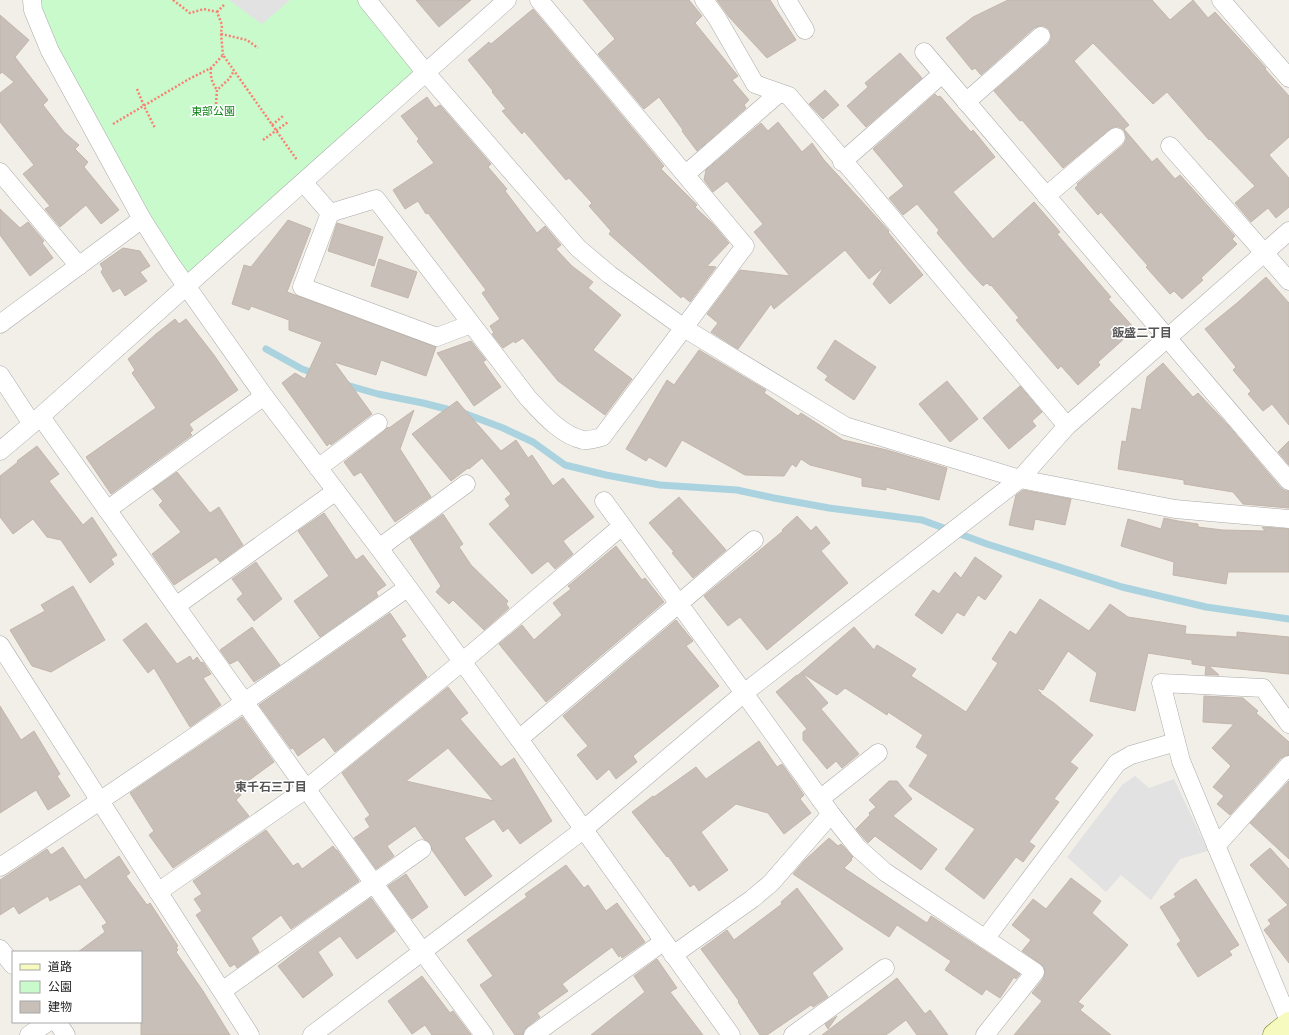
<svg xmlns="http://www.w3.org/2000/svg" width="1289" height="1035" font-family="Helvetica,'Noto Sans JP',sans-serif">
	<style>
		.park { fill: #c8facc }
		.parking { fill: #e2e2e2 }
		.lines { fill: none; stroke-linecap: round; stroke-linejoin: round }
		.stream { stroke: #aad3df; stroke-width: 7 }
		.building { fill: #c7bfb8; stroke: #c4b6ab; fill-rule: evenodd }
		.street-casing { stroke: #a9a9a9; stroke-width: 19 }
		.secondary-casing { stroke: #707d05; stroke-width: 23 }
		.path { stroke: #fa8072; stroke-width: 2.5; stroke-dasharray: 2 2; stroke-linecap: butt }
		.street { stroke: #fff; stroke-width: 18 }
		.secondary { stroke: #f7fabf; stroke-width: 22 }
		.labels { text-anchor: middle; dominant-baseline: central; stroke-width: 3; stroke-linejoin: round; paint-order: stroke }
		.park-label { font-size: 11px; fill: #0c8416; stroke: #fff }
		.neighbourhood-label { font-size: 12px; font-weight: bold; fill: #555; stroke: #fff }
	</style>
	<rect width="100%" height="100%" fill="#f2efe9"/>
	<path class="park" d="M37 0H362L423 72 188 280 54 54Z"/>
	<g class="parking">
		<path d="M229 0H290L262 24Z"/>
		<path d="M1135 776 1149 788 1174 779 1208 851 1180 859 1151 900 1121 875 1106 892 1067 857 1122 785Z"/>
	</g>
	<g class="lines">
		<g class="stream">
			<path d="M266 349 302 369 316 374"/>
			<path d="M343 384 378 394 423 403 466 414 503 428 533 442 565 465 606 475 660 485 737 490 774 498 829 508 922 520 987 544 1122 587 1206 607 1289 619"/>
		</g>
	</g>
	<g class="building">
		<path d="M416 0H471L439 27Z"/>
		<path d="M583 0H689L702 16 695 23 738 76 732 80 749 100 744 105 746 108 697 151 682 131 683 130 659 97 644 109 598 54 615 39Z"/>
		<path d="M717 0H770L796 40 767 58 729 17Z"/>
		<path d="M1008 0H1152L1170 20 1193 0 1208 18 1215 12 1266 68 1265 69 1289 96V137L1269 155 1289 178V207L1276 218 1268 208 1251 222 1235 203 1255 186 1210 139 1209 140 1167 92 1153 104 1093 43 1074 61 1129 125 1124 129 1152 162 1157 158 1175 179 1180 175 1235 236 1232 239 1237 244 1201 278 1203 280 1182 299 1174 291 1170 294 1146 267 1148 266 1101 212 1098 215 1075 188 1078 185 1077 184 1123 145 1126 140V136L1124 130 1119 127H1114L1110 129 1063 168 1022 120 1020 121 994 91 1048 44 1051 39V34L1049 29 1044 26H1039L1034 28 981 75 975 68 972 70 946 38 973 17Z"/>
		<path d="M533 9 664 166 661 169 697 205 695 207 713 224 729 243 707 266 716 267 690 302 683 296 681 298 609 234 611 231 589 206 592 203 569 178 566 180 524 131 522 134 502 111 506 109 492 92 493 91 468 60 489 42 491 44Z"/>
		<path d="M0 15 29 40 15 57 48 100 43 105 64 132 79 145 75 149 88 162 84 167 119 210 101 224 86 205 60 227 45 209 50 206 23 174 34 165 0 122V93L14 82 2 72 0 74Z"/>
		<path d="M900 53 922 78 866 127 847 106 868 87 865 83Z"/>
		<path d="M825 90 839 105 823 119 809 104Z"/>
		<path d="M935 94 938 97 940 96 971 132 973 130 995 157 953 192 993 239 1034 202 1060 232 1057 234 1111 297 1108 299 1135 329 1098 362 1100 365 1078 385 1061 366 1058 369 1016 320 1019 318 991 285 990 286 987 283 983 286 970 272 937 233 939 230 917 204 903 215 889 198 904 186 873 149Z"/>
		<path d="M427 97 435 108 440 105 491 164 488 167 507 189 505 191 537 233 545 226 561 245 556 249 572 266 593 282 588 288 621 315 593 350 632 379 605 415 558 381 523 338 515 343 514 341 503 348 492 334 494 333 490 326 500 319 482 293 486 290 428 213 426 214 418 201 405 209 393 190 434 163 417 141 419 139 401 116Z"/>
		<path d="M778 122 802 152 812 143 824 160 889 231 888 232 923 275 890 304 873 284 884 267 869 279 845 250 774 309 771 304 738 349 711 332 718 323 707 314 740 270 790 276 754 232 763 224 727 181 713 192 704 180 706 170 761 123 768 131Z"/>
		<path d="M0 209 20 228 28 222 44 241 42 243 53 258 30 276 0 235Z"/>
		<path d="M288 220 311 229 287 292 436 347 426 376 381 360 376 375 334 362 372 414 331 445 330 443 327 446 282 383 295 373 305 379 322 342 289 330V320L251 306 249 310 232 304 244 265 251 267Z"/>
		<path d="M337 223 383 237 374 266 328 251Z"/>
		<path d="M123 248 140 251 150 266 140 272 147 281 125 296 120 288 113 292 101 272 103 269 100 264Z"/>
		<path d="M379 259 417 272 408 298 371 286Z"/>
		<path d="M1266 277 1289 303V425L1272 404 1263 411 1248 394 1251 391 1233 370 1236 367 1205 329 1237 303Z"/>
		<path d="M175 319 179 324 186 319 214 355 238 390 189 424 193 430 190 433 192 435 111 494 86 457 156 408 132 373 135 370 128 359 156 334Z"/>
		<path d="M835 340 876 367 854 400 825 380 828 376 817 368Z"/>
		<path d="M471 341 486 360 483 362 501 387 474 406 437 353Z"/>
		<path d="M699 350 766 390 764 393 798 416 801 413 843 440 887 450 947 468 939 500 886 487V490L862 486V478L810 465 801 459 796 467 792 464 784 476 745 475 682 440 666 467 649 457 646 461 626 449 667 380 674 385Z"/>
		<path d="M1163 363 1193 397 1198 393 1228 425 1281 488 1285 491H1289V508L1243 504 1233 492 1184 484V480L1118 469 1122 441 1126 442 1132 408 1141 410 1147 377Z"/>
		<path d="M947 381 978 419 950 442 919 404Z"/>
		<path d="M1020 386 1042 412 1032 421 1036 426 1009 449 983 418Z"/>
		<path d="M457 401 501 451 516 440 528 458 532 455 553 486 563 478 594 517 563 541 573 554 555 569 548 561 532 574 489 524 510 506 505 499 511 494 482 458 469 469 468 468 451 481 412 434Z"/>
		<path d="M414 410 400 449 431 497 395 522 361 472 354 476 344 462 384 431 388 427 389 428Z"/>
		<path d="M1289 441V465L1278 452Z"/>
		<path d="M37 446 59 474 49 481 83 525 92 517 117 555 111 559 114 564 90 583 61 540 47 537 33 519 13 534 0 517V476L18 462 17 461Z"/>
		<path d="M177 472 210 513 219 507 243 545 220 562 216 557 174 585 152 554 181 532 159 505 163 501 153 489Z"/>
		<path d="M1023 490 1071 499 1065 525 1035 519 1033 530 1009 525 1016 495Z"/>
		<path d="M679 497 726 550 693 578 672 553 674 552 649 523Z"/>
		<path d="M324 513 356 560 363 555 386 585 376 592 378 596 320 637 294 601 329 576 298 531Z"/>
		<path d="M443 514 463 544 459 547 471 565 508 601 506 604 509 608 484 630 453 600 449 604 436 592 441 586 410 538Z"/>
		<path d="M797 516 811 531 816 526 830 543 821 551 848 583 767 650 740 617 728 626 704 596 783 531 782 530Z"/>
		<path d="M1164 518 1178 521 1198 524V527L1223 530 1265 531 1262 527 1289 529V572H1228L1226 584 1173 575 1174 562 1121 546 1128 519 1161 529Z"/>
		<path d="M616 546 642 580 645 578 664 602 546 702 499 644 522 625 534 640 562 615 553 603 571 589 568 586Z"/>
		<path d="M975 557 1002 576 985 600 978 595 964 616 957 612 942 634 915 615 933 590 939 594 955 572 961 578Z"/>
		<path d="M256 562 282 599 254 621 237 599 243 594 232 579Z"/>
		<path d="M73 586 105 640 51 672 32 666 10 630 45 611 41 605Z"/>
		<path d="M1040 599 1089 631 1110 604 1128 617 1186 626 1185 634 1237 637V632L1289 637V674L1209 666 1219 675H1205L1206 666 1192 664V660L1148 653 1135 711 1090 701 1097 673 1068 651 1043 690 1036 688 1041 693V694L1054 703 1093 735 1070 762 1078 768 1054 799 1059 802 1029 842 1035 846 1023 862 1016 857 984 899 945 869 975 829 909 786 928 755 916 747 923 735 888 712 887 715 845 688 837 695 802 673 828 703 821 709 859 754 842 768 836 761 827 769 803 740V732L807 729 776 692 797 675V676L854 627 874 650 877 645 916 669 911 676 966 712 998 663 992 659 1010 631 1016 635Z"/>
		<path d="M390 613 406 636 401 639 427 677 335 752 324 737 298 756 293 748 291 749 259 705Z"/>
		<path d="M676 620 693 641 686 646 719 686 633 756 637 762 616 779 609 769 597 780 577 755 588 746 563 716Z"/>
		<path d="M146 623 177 664 190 656 193 661 197 657 201 663 203 662 211 674 203 678 221 705 190 727 154 668 148 673 123 640Z"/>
		<path d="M252 627 280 665 254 682 238 660 230 664 220 650Z"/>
		<path d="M448 687 468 713 460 719 501 767 514 758 552 821 520 844 508 828 503 832 494 819 464 838 492 876 465 896 432 850 430 843 424 839 415 826 387 846 394 856 376 869 354 838 370 827 365 819 370 815 342 773ZM448 748 494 801 406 781Z"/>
		<path d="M1204 696 1243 698 1258 711 1256 713 1289 742V755L1281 758 1230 815 1217 804 1224 796 1213 787 1231 766 1212 748 1234 724 1203 722Z"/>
		<path d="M0 706 21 740 34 731 60 774 57 776 70 796 48 810 36 790 0 813Z"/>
		<path d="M242 717 274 762 237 789 241 795 236 800 249 816 173 868 149 835 154 831 130 793Z"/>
		<path d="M759 741 777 767 782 764 804 795 800 799 811 813 784 834 768 813 736 804 701 832 728 870 699 891 694 884 690 887 668 856 667 857 632 812 653 796 654 797 696 767 706 779Z"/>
		<path d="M889 781H897L912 799 893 816 937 849 921 870 875 836 868 843 856 829 870 815 869 813 876 807 869 800Z"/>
		<path d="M1289 781V859L1250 823Z"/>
		<path d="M266 830 293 866 298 863 302 869 333 846 336 850H337L359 881 291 929 281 915 251 938 259 952 237 968 235 964 230 967 196 915 202 911 194 899 202 894 193 881Z"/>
		<path d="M829 838 838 846 841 844 853 857 851 859 852 860 844 868 927 923 931 916 1020 974 1016 979 1014 977 1000 998 986 989 982 995 945 970 951 961 897 925 889 937 793 874 804 861Z"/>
		<path d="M63 847 85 880 119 856 130 873 126 876 147 905 150 903 178 946 176 947 178 950 176 952 203 991 230 1035H141V952H78L105 932 102 926 107 923 80 884 50 901 48 896 19 914 14 906 0 915V880L47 849 51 855Z"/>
		<path d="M1270 848 1289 869V963L1264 930 1271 924 1268 920 1288 905 1250 865Z"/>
		<path d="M566 865 584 888 588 885 606 911 617 903 645 942 622 958 621 955 619 957 612 947 562 984 568 991 537 1013 540 1017 527 1027 524 1030 523 1035H515L480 985 493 976 467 940 527 897 525 894Z"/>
		<path d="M406 874 428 907 412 919 388 886Z"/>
		<path d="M1071 878 1101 901 1092 913 1128 945 1078 1002 1084 1006 1080 1010 1111 1035H1014L1042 1001 1032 993 1043 979 1045 973 1044 967 1041 964 1022 951 1031 940 1012 925 1033 899 1046 909Z"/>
		<path d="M1196 879 1239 945 1229 951 1232 955 1198 977 1177 944 1181 941 1160 907 1176 897 1174 894Z"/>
		<path d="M797 888 843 949 812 973 828 997 813 1007 811 1005 767 1035H760L738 1002 739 1001 701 949 727 930 734 940 782 904 781 902Z"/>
		<path d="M371 898 395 931 357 959 340 936 318 952 333 975 303 998 278 966 304 946Z"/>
		<path d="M657 959 677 988 670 992 703 1035H591L645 992 634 976Z"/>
		<path d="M422 976 450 1013 453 1011 471 1035H432L425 1025 412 1034 388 1001Z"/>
		<path d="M897 978 925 1014 930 1010 948 1035H917L906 1020 886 1035H822Z"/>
		<path d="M837 1016 828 1029 825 1024Z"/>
	</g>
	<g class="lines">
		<defs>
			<g id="street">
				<path d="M32 0 33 10 50 51 142 219 170 263 264 396 379 548 519 739 731 1035"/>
				<path d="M367 0 426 73 578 248 610 275 684 328 845 426 1020 479 1175 509 1289 519"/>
				<path d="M704 0 717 18 755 84 789 96 1067 426"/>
				<path d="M787 0 805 30"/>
				<path d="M1221 0 1289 78"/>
				<path d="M924 52 1289 481"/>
				<path d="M966 102 1041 36"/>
				<path d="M1170 146 1289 281"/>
				<path d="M842 162 942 74"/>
				<path d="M0 172 79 266"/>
				<path d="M686 174 779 93"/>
				<path d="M303 182 330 213"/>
				<path d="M1046 196 1116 137"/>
				<path d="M0 324 142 219"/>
				<path d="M471 324 437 337 302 287 330 213 376 199 528 398C543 414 561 435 583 440 589 441 597 438 602 437L745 246 539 0"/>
				<path d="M0 375 32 424"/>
				<path d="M41 417 422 951 484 1035"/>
				<path d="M0 451 32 424 507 0"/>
				<path d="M318 468 378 423"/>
				<path d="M604 501 744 693 831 814 858 848 885 872 1035 972 985 1035"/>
				<path d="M107 510 264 396"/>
				<path d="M379 548 466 484"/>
				<path d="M176 606 336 491"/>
				<path d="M0 645 250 1035"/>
				<path d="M1289 724 1263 688 1161 683 1181 761 1289 1021"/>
				<path d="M519 739 754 540"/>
				<path d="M820 799 878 753"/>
				<path d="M1216 846 1289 765"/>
				<path d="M0 867C138 777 273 683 407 588"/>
				<path d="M158 892 306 789 462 662 622 526"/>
				<path d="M985 939 1117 763 1131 755 1176 742"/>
				<path d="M0 949 13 965"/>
				<path d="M673 955 752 899 771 883 831 814"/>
				<path d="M222 991 422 849"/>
				<path d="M57 1022 66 1035"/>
				<path d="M29 1035 48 1022"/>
				<path d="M312 1035 583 830 744 693 1020 479 1067 426 1289 231"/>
				<path d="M533 1035 663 942"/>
				<path d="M793 1035 885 968"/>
			</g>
			<path id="secondary" d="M1274 1035 1289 1023"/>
		</defs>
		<use href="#street" class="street-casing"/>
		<use href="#secondary" class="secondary-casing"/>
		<g class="path">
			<path d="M173 0 190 13 204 9 217 12 222 25 221 34 223 55"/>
			<path d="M217 12 224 5"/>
			<path d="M221 34 247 40 258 48"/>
			<path d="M211 68C210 76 212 83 217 90"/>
			<path d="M137 89 144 106 155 128"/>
			<path d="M216 104 217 90 229 79 234 71"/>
			<path d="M113 124 189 79 211 68 223 55 297 160"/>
			<path d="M272 125 283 116"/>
			<path d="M263 140 288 122"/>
		</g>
		<use href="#street" class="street"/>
		<use href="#secondary" class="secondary"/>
	</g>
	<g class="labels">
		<g class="park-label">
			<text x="213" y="111">東部公園</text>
		</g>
		<g class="neighbourhood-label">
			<text x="1142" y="333">飯盛二丁目</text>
			<text x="271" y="787">東千石三丁目</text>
		</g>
	</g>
	<rect x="12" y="951" width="130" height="72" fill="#ffffff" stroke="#a7a7a7"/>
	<rect x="20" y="964" width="20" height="6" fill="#f7fabf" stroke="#a7a7a7"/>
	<text x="48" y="971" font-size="12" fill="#222222">道路</text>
	<rect x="20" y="981" width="20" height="12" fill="#c8facc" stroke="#a7a7a7"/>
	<text x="48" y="991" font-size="12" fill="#222222">公園</text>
	<rect x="20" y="1001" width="20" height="12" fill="#c7bfb8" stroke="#a7a7a7"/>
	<text x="48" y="1011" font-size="12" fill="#222222">建物</text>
</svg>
